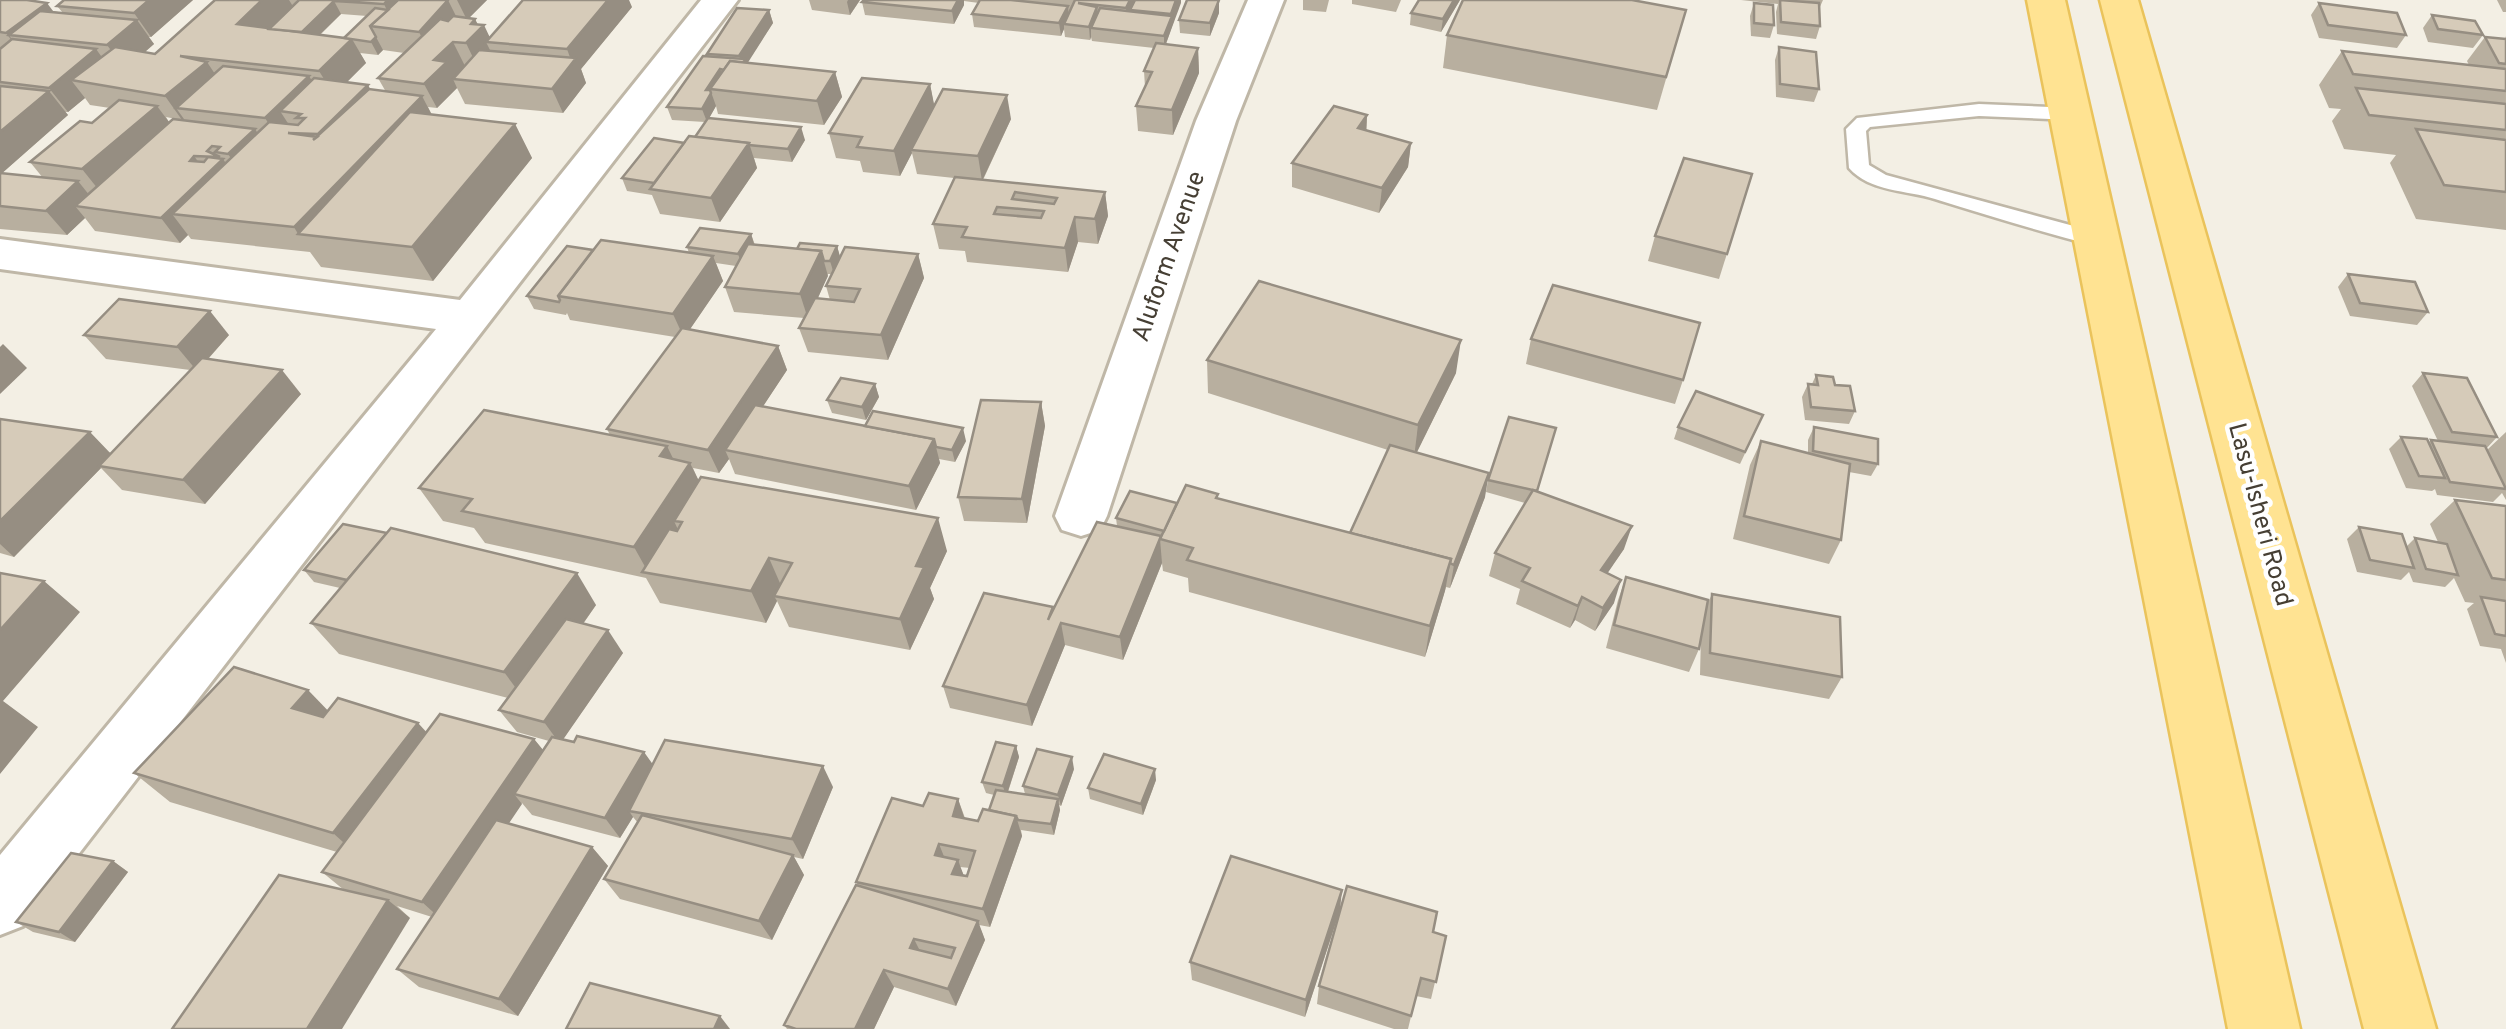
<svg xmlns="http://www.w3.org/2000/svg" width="2506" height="1029" font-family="Overpass,sans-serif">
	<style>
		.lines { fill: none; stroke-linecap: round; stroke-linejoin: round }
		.service-casing { stroke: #bfb7a7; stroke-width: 5 }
		.minor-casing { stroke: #bfb7a7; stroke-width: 6 }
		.primary-casing { stroke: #eac35b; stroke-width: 5 }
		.service { fill: #fff; fill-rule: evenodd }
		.minor { fill: #fff; fill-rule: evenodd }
		.primary { fill: #ffe392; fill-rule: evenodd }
		.wall { fill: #b8af9f; fill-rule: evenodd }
		.shaded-wall { fill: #968e82 }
		.building { fill: #d6cbb9; stroke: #968e82; stroke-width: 2.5; fill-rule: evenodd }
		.labels { text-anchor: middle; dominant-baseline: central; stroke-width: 9; stroke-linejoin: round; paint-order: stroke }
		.street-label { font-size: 25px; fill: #463f34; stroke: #fff }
	</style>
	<rect width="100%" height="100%" fill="#f3efe4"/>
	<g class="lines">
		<defs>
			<path id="service" d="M1979 104 2073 108 2083 114 2073 120 1979 116 1870 127 1866 131 1869 165 1886 175 2107 235 2111 240 2107 245 2100 247C2044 233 1990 216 1935 199 1907 190 1870 192 1849 168L1846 129 1857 118Z"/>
			<g id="minor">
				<path d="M701 0H738L23 926 0 935V855L436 329 0 269V239L460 300Z"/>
				<path d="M1248 0H1284L1236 121 1107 516 1100 530 1081 536 1062 530 1055 516 1196 121Z"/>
			</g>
			<g id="primary">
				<path d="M2027 0H2065L2300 1029H2228Z"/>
				<path d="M2100 0H2138L2436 1029H2364Z"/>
			</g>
		</defs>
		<use href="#service" class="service-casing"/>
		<use href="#minor" class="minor-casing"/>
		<use href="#primary" class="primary-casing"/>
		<use href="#service" class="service"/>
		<use href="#minor" class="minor"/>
		<use href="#primary" class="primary"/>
	</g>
	<g class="wall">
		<path d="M0 0 63 13 57 6 193 0 151 37H148L154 44 145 52 155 54 215 0H487L469 18 475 19 478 25 490 37 632 7 581 69 586 83 563 113 465 104 457 88 437 108 428 107 432 115 515 124 532 158 433 281 321 267 310 252 191 239 188 235 180 243 95 231 85 218 67 235 0 229ZM341 14 367 16 344 38 320 35ZM383 50 404 53 378 78 386 92 370 90 368 85 347 82 366 63 360 53 378 55ZM85 98 90 105 110 108 92 123 30 162 43 178 2 173 68 115 65 112H68ZM166 117 181 120 169 122Z"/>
		<path d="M809 0H860L850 15 812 10Z"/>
		<path d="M864 0H1181L1166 44 1198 48 1199 73 1173 135 1138 131 1136 106 1145 87 1144 71 1154 48 1092 41 1091 37 1090 40 1065 37 1064 29 1061 36 974 27 972 14 979 3 964 1V5L954 24 865 15 862 2Z"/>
		<path d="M1303 0H1329L1326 12 1303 10Z"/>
		<path d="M1352 0H1401L1396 12 1352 4Z"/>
		<path d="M1460 0 1441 32 1410 25 1411 13Z"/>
		<path d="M1741 0H1823L1819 9 1820 26 1816 39 1777 34 1776 12 1778 4Z"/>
		<path d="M2497 0H2506V12H2503Z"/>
		<path d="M1754 3 1774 25 1770 38 1751 36 1750 16Z"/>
		<path d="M2319 3 2406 35 2397 48 2319 38 2311 15Z"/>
		<path d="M769 10 773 23 747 63 835 72 842 97 824 125 718 114 716 106 709 118 805 140 792 162 754 158 757 168 720 222 660 214 652 195 627 191 622 178 695 137 705 122 672 120 667 107 707 56V54Z"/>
		<path d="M1686 10 1657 110 1443 68 1447 35Z"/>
		<path d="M1219 13 1210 36 1180 33 1179 20Z"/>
		<path d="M2432 15 2483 35 2473 48 2428 42 2423 28Z"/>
		<path d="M2506 36V230L2416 219 2390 163 2396 155 2344 149 2332 121 2341 109 2329 108 2319 85 2342 51 2469 65 2467 61 2485 37 2505 39Z"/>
		<path d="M1779 47 1819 89 1814 102 1776 97 1775 60Z"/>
		<path d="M930 84 934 106 1011 119 983 180 1105 192 1108 216 1098 244 1078 242 1068 272 967 262 965 251 939 249 933 224 954 178 917 174 912 153 900 176 863 172 860 161 836 158 829 133Z"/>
		<path d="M1367 115 1366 131 1411 143 1408 167 1379 213 1292 187V163Z"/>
		<path d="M1752 174 1719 279 1648 261 1655 236Z"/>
		<path d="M751 234 755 245 797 249 837 246 840 257 918 254 924 278 888 360 808 352 799 328 804 318 734 312 725 287 736 266 716 263 723 281 690 329 778 346 787 370 763 406 865 426 966 441 955 462 939 459 940 463 916 510 735 474 729 459 719 473 693 468 698 480 947 551 930 588 934 599 910 650 789 627 777 601 766 623 660 603 646 578 485 543 474 528 443 521 419 488 610 435 607 429 675 337 570 320 567 313 566 315 534 309 527 296 593 250 689 253 687 247ZM828 274H832L826 286 830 300 818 298Z"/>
		<path d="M2348 274 2428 312 2417 325 2350 316 2338 287Z"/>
		<path d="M84 335H229L209 358 301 394 205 504 122 490 101 468 14 557 0 553V419L111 453 190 370 106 359Z"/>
		<path d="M1531 339 1683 380 1675 404 1526 364Z"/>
		<path d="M1207 360 1456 373 1417 452 1485 497 1450 588 1446 587 1425 657 1189 592 1188 578 1163 571 1162 563 1123 660 1065 645 1032 726 950 708 943 686 1054 608 1117 526 1116 518 1177 503 1218 498 1350 533 1388 450 1208 393Z"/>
		<path d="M2423 373 2497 437 2486 449 2487 450 2506 432V500L2502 493 2493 502 2437 495 2435 489 2432 491 2406 488 2389 449 2401 437 2428 443 2431 440 2438 441 2412 386Z"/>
		<path d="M1816 375 1835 385 1855 411 1849 424 1805 420 1802 397 1808 384H1812Z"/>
		<path d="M875 384 879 397 866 420 832 413 827 400Z"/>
		<path d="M1041 402 1045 426 1027 523 964 521 958 497Z"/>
		<path d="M1763 415 1740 464 1674 439 1678 427Z"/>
		<path d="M1814 427 1878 464 1871 476 1849 472 1841 540 1829 564 1733 539 1750 465 1761 441 1808 453V440Z"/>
		<path d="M1488 480 1537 491 1624 549 1607 573 1614 603 1595 631 1575 620 1570 628 1516 604 1520 589 1489 576 1495 553 1525 503 1486 492Z"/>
		<path d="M2455 500 2506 506V663L2501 649 2480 646 2467 609 2474 603 2465 602 2454 578 2445 587 2413 582 2409 572 2401 580 2357 572 2347 539 2359 527 2406 547 2415 538 2438 542 2430 524Z"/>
		<path d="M304 570 596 605 583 624 623 653 563 739 652 764 833 787 803 859 794 857 804 875 772 940 620 899 604 879 638 823 633 817 620 838 532 815 522 803 508 823 592 847 608 866 518 1016 419 987 397 969 432 917 397 906 410 918 344 890 322 872 337 852 170 802 134 773 427 732 534 739 543 750 549 741 517 732 499 710 508 698 339 654 311 623 340 588 314 582Z"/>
		<path d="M1626 577 1707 605 1712 594 1842 677 1829 699 1700 675 1701 636 1699 649 1689 672 1606 648 1618 600Z"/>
		<path d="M1016 746 1019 757 1008 792 1025 794 1023 786 1074 769 1061 806 1059 805 1060 810 1054 835 1021 830 1022 836 990 927 979 925 985 940 956 1006 894 987 874 1029H787L784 1025 858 885 856 882 923 806 958 799 965 818 978 821 989 810 994 795 986 793 982 782ZM960 867 970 868 967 876H964Z"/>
		<path d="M1156 780 1143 815 1090 799 1088 788Z"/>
		<path d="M113 861 128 872 75 942 33 932 16 922Z"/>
		<path d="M1340 910 1305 1017 1192 980 1190 962Z"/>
		<path d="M1433 932 1446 936 1431 999 1416 996 1408 1029H1394L1317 1004 1319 986Z"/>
	</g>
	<g class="shaded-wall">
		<path d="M149 0H193L151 37 134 13Z"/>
		<path d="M262 0H289L294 8 272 29 237 24Z"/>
		<path d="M388 0H405L390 17 384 4Z"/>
		<path d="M448 0 460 24 431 56 419 32Z"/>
		<path d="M457 0H487L467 20Z"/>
		<path d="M608 0H629L632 7 581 69 586 83 563 113 552 89 572 63 567 49Z"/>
		<path d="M848 0H860L850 15 847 2Z"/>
		<path d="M958 0H964V5L954 24 952 11Z"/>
		<path d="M1130 0H1137L1130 10 1131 14 1127 21 1126 8Z"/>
		<path d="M1176 0H1181V3L1164 49V36Z"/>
		<path d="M1219 0V13L1210 36V23Z"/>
		<path d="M1454 0H1460L1441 32 1443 19Z"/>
		<path d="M334 1 341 14 310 44 302 32Z"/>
		<path d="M47 3 65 27 9 35 24 57 6 33Z"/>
		<path d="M1068 6 1069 19 1064 24V29L1061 36 1059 23Z"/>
		<path d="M1097 7 1099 20 1091 28V37L1090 40 1089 27Z"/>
		<path d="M769 10 773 23 747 64H742L739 56Z"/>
		<path d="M475 19 480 29 484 25 492 42H486L492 54 478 68 466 43 471 24Z"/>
		<path d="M137 20 154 44 125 69 107 45Z"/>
		<path d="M376 37 383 50 378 55 371 42Z"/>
		<path d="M352 39 366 63 334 95 319 71Z"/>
		<path d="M453 42 465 66 453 79 457 88 437 108 424 84 434 60Z"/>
		<path d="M1198 48 1199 73 1173 135 1172 110Z"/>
		<path d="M96 49 114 74 71 80 85 98 68 112 49 88Z"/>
		<path d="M207 62 223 86 176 108 184 119 182 120 165 96Z"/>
		<path d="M720 69 725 82 710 89 716 106 707 122 702 109 706 90Z"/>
		<path d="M835 72 842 97 824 125 817 101Z"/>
		<path d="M309 76 324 100 301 114 280 111 293 131 281 143 265 118Z"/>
		<path d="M930 84 935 109 911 150 912 153 900 176 894 151Z"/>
		<path d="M368 85 381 109 318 134Z"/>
		<path d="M49 91 68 115 0 175V132Z"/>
		<path d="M1007 95 1011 119 982 181 978 156Z"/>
		<path d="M422 96 435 121 298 234 294 227Z"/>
		<path d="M157 106 175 130 102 194 82 169Z"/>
		<path d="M1367 115 1366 140 1358 128Z"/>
		<path d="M515 124 532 158 433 281 412 247Z"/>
		<path d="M801 127 805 140 792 162 788 149Z"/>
		<path d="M255 129 271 154 245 179 228 154Z"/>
		<path d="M749 143 757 168 720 222 711 198Z"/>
		<path d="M1411 143 1408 167 1379 213 1382 188Z"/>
		<path d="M194 156 207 174 223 159 240 184 172 214 188 235 180 243 161 218Z"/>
		<path d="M78 181 98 206H75L85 218 67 235 46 211Z"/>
		<path d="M1105 192 1108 216 1098 244 1095 219Z"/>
		<path d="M1075 217 1078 242 1068 272 1065 248Z"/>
		<path d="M751 234 755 247 743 267 738 254Z"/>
		<path d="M837 246 841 260 834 274 830 261Z"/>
		<path d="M821 251 828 276 808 319 800 294Z"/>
		<path d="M918 254 924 278 888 360 881 335Z"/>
		<path d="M713 256 723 281 684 338 673 314Z"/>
		<path d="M210 311 229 335 197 371 177 347Z"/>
		<path d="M1461 340 1456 373 1414 458 1418 425Z"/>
		<path d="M3 344 27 368 0 394V347Z"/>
		<path d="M778 346 787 370 733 452 725 450 729 459 719 473 708 450Z"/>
		<path d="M282 370 301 394 205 504 183 480Z"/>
		<path d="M875 384 879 397 866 420 862 407Z"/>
		<path d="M1041 402 1045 426 1027 523 1022 499Z"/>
		<path d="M963 428 966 441 955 462 952 450Z"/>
		<path d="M90 432 113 456 99 466 101 468 14 557 0 544V521Z"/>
		<path d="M934 439 940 463 916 510 909 486Z"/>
		<path d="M667 446 681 475 690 463 706 495 682 522 674 521 680 534 648 572 634 547 660 456Z"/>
		<path d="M1489 473 1485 497 1450 588 1454 565Z"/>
		<path d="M938 518 947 551 930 588 934 599 910 650 900 619 916 566Z"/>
		<path d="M1632 526 1624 549 1594 593 1601 570Z"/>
		<path d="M1160 539 1162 563 1123 660 1120 637Z"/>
		<path d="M769 558 783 590 774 596 777 601 766 623 751 591Z"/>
		<path d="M1451 559 1445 591 1425 657 1430 626Z"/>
		<path d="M577 573 596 605 527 703 504 672Z"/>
		<path d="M1621 580 1614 603 1595 631 1603 608Z"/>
		<path d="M44 581 80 612 3 701 38 727 0 774V630Z"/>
		<path d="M1582 597 1575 620 1570 628 1578 606Z"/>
		<path d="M1061 623 1065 645 1032 726 1027 705Z"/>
		<path d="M608 630 623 653 560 744 544 722Z"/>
		<path d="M308 690 337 720 323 737 292 708Z"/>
		<path d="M418 723 445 752 363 860 333 833Z"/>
		<path d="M534 739 551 760 514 794 522 804 443 921 422 902Z"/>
		<path d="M1016 746 1019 757 1006 797 1003 786Z"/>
		<path d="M644 752 659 773 629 811 633 817 620 838 605 818Z"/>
		<path d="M1072 757 1074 769 1061 806 1058 795Z"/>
		<path d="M823 766 833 787 803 859 792 839Z"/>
		<path d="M1155 769 1156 780 1143 815 1141 804Z"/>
		<path d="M958 799 965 820 953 816Z"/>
		<path d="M1058 799 1060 810 1054 835 1051 824Z"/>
		<path d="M1016 816 1022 836 990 927 983 909Z"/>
		<path d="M939 844 947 864 935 855Z"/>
		<path d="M592 847 608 866 518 1016 499 999Z"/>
		<path d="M793 855 804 875 772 940 759 921Z"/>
		<path d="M958 860 965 879 952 874Z"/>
		<path d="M113 861 128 872 75 942 59 932Z"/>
		<path d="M1342 890 1340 910 1305 1017 1306 1000Z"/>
		<path d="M388 900 410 918 342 1029H307Z"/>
		<path d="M978 921 985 940 956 1006 948 989Z"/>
		<path d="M914 939 923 957 910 948Z"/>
		<path d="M884 970 894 987 874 1029H855Z"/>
		<path d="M720 1016 730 1029H714Z"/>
	</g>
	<g class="building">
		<path d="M0 0H27L47 3 6 33 0 32Z"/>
		<path d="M64 0H149L134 13 57 6Z"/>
		<path d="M215 0H262L237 24 352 39 319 71 180 56 207 62 165 96 71 80 115 47 155 54Z"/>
		<path d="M299 0H388L384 4 334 1 302 32 269 29Z"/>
		<path d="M398 0H448L419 32 370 26Z"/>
		<path d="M523 0H608L567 49 486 42Z"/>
		<path d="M864 0H958L952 11 862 2Z"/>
		<path d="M980 0H1011L1068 6 1059 23 972 14Z"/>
		<path d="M1075 0H1130L1126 8 1078 3 1097 7 1089 27 1064 24Z"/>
		<path d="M1135 0H1176L1171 14 1130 10Z"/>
		<path d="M1187 0H1219L1210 23 1179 20Z"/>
		<path d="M1419 0H1454L1443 19 1411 13Z"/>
		<path d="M1463 0H1632L1686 10 1666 77 1447 35Z"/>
		<path d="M1780 0 1819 3 1820 26 1781 22Z"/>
		<path d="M1754 3 1773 5 1774 25 1754 23Z"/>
		<path d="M2319 3 2397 13 2406 35 2328 25Z"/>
		<path d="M375 8 388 10 370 26 376 37 371 42 344 38Z"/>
		<path d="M737 8 769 10 739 56 707 54Z"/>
		<path d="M1100 8 1172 16 1164 36 1091 28Z"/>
		<path d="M40 11 137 20 107 45 9 35Z"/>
		<path d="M2432 15 2475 21 2483 35 2438 29Z"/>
		<path d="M453 16 475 19 471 24 484 25 466 43 453 42 434 60 447 62 424 84 378 78 440 19 448 21Z"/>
		<path d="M2485 37 2506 39V64L2499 63Z"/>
		<path d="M12 39 96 49 49 88 0 82V49Z"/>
		<path d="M1156 43 1198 48 1172 110 1136 106 1152 72 1144 71Z"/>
		<path d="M1779 47 1816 52 1819 89 1780 84Z"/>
		<path d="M479 50 576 58 552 89 453 79Z"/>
		<path d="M2342 51 2506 69V91L2353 74Z"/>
		<path d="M703 56 745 59 743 63 730 61 724 70 720 69 706 90H710L711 93 702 109 667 107Z"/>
		<path d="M730 61 835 72 817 101 710 89Z"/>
		<path d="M223 66 309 76 265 118 176 108Z"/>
		<path d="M314 78 368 85 318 134 288 133 317 137 313 140 369 89 422 96 294 227 172 214 269 122 298 125 305 118H296L301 114 280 111Z"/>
		<path d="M862 78 930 84 894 151 857 147 862 137 829 133Z"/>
		<path d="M0 86 49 91 0 132Z"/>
		<path d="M2356 88 2506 104V130L2369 115Z"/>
		<path d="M943 89 1007 95 978 156 911 150Z"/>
		<path d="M119 100 157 106 82 169 30 162 80 121 92 123Z"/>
		<path d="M1334 106 1367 115 1358 128 1411 143 1382 188 1292 163Z"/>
		<path d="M410 112 515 124 412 247 298 234Z"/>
		<path d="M708 118 801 127 788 149 749 145V143L695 137Z"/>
		<path d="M173 119 255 129 228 154 215 152 220 147 212 146 207 151 220 157 194 156 190 161 204 162 208 157 223 159 161 218 75 206Z"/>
		<path d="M2416 129 2506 140V192L2444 185Z"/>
		<path d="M689 136 749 143 711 198 650 189Z"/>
		<path d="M654 138 684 143 654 183 622 178Z"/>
		<path d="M1684 158 1752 174 1727 254 1655 236Z"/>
		<path d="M0 173 78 181 46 211 0 206Z"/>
		<path d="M955 177 1105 192 1095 219 1075 217 1065 248 962 237 967 227 933 224ZM1015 192 1057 198 1054 204 1012 199ZM997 207 1044 211 1041 218 994 214Z"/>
		<path d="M700 228 751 234 738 254 687 247Z"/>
		<path d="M601 240 713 256 673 314 558 296Z"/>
		<path d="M800 243 837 246 830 261H824L821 251 797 249Z"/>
		<path d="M748 244 821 251 800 294 725 287Z"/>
		<path d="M567 246 593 250 558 296 560 300 559 302 527 296Z"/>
		<path d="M845 247 918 254 881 335 799 328 815 298 854 302 860 289 826 286Z"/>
		<path d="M2348 274 2415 282 2428 312 2360 303Z"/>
		<path d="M1259 281 1461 340 1418 425 1207 360Z"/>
		<path d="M1553 285 1700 323 1683 380 1531 339Z"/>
		<path d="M119 299 210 311 177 347 84 335Z"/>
		<path d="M682 328 778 346 708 450 607 429Z"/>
		<path d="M202 358 282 370 183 480 99 466Z"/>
		<path d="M2423 373 2467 378 2497 437 2452 432Z"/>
		<path d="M1816 375 1833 377 1835 385 1850 386 1855 411 1811 407 1808 384 1818 385Z"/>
		<path d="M841 378 875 384 862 407 827 400Z"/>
		<path d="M1696 391 1763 415 1745 452 1678 427Z"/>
		<path d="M981 400 1041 402 1022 499 958 497Z"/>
		<path d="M755 405 934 439 909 486 725 450Z"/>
		<path d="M484 410 667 446 660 456 690 463 634 547 462 511 472 499 419 488Z"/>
		<path d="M873 411 963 428 952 450 936 447 934 439 865 426Z"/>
		<path d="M1509 417 1556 428 1537 491 1488 480Z"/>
		<path d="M0 419 90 432 0 521Z"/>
		<path d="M1814 427 1878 439V464L1813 451Z"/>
		<path d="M2401 437 2427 439 2445 478 2419 476Z"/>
		<path d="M2431 440 2485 446 2506 489 2450 482Z"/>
		<path d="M1761 441 1850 464 1841 540 1744 516Z"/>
		<path d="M1390 445 1489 473 1454 565 1450 563 1451 559 1350 533Z"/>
		<path d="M701 477 938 518 916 566 924 567 900 619 774 596 792 563 769 558 751 591 642 572 669 529 677 531 682 522 674 521Z"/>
		<path d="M1186 485 1218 494 1216 498 1451 559 1430 626 1187 560 1193 548 1160 539Z"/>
		<path d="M1533 490 1632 526 1601 570 1621 580 1603 608 1582 597 1578 606 1522 581 1530 568 1495 553Z"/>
		<path d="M1130 491 1177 503 1164 531 1116 518Z"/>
		<path d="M2455 500 2506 506V580L2492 578Z"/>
		<path d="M1097 522 1161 536 1120 637 1061 623 1027 705 943 686 984 593 1053 607 1048 620Z"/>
		<path d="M343 524 387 533 347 580 304 570Z"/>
		<path d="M2359 527 2402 534 2414 568 2370 560Z"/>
		<path d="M391 528 577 573 504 672 311 623Z"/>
		<path d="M2415 538 2447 544 2458 575 2426 569Z"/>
		<path d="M0 573 44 581 0 630Z"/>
		<path d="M1626 577 1708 600 1699 649 1614 625Z"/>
		<path d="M1712 594 1840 617 1842 677 1710 653Z"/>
		<path d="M2481 597 2506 601V636L2495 634Z"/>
		<path d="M566 619 608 630 544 722 499 710Z"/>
		<path d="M234 667 308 690 292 708 323 717 338 698 418 723 333 833 134 773Z"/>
		<path d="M440 714 534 739 422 902 322 872Z"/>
		<path d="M577 736 644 752 605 818 514 794 552 737 574 742Z"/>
		<path d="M665 740 823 766 792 839 629 811Z"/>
		<path d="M996 742 1016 746 1003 786 982 782Z"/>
		<path d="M1037 749 1072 757 1058 795 1023 786Z"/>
		<path d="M1104 754 1155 769 1141 804 1088 788Z"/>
		<path d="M996 790 1058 799 1051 824 1018 820 1016 816 989 810Z"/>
		<path d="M929 793 958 799 953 816 978 821 983 809 1016 816 983 909 856 882 892 798 923 806ZM939 844 975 851 967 876 952 874 958 860 935 855Z"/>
		<path d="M642 815 793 855 759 921 604 879Z"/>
		<path d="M496 820 592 847 499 999 397 969Z"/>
		<path d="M71 853 113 861 59 932 16 922Z"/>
		<path d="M1231 856 1342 890 1306 1000 1190 962Z"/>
		<path d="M279 875 388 900 307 1029H172Z"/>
		<path d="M856 885 978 921 948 989 884 970 855 1029H796L784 1025ZM914 939 955 948 951 958 910 948Z"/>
		<path d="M1347 886 1437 912 1433 932 1446 936 1436 982 1421 978 1411 1016 1319 986Z"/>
		<path d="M590 983 720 1016 714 1029H566Z"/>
	</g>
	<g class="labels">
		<g class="street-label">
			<text transform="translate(1170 257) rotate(-71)">Aluform Avenue</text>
			<text transform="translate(2259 515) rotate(75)">Lasu-Isheri Road</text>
		</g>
	</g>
</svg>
